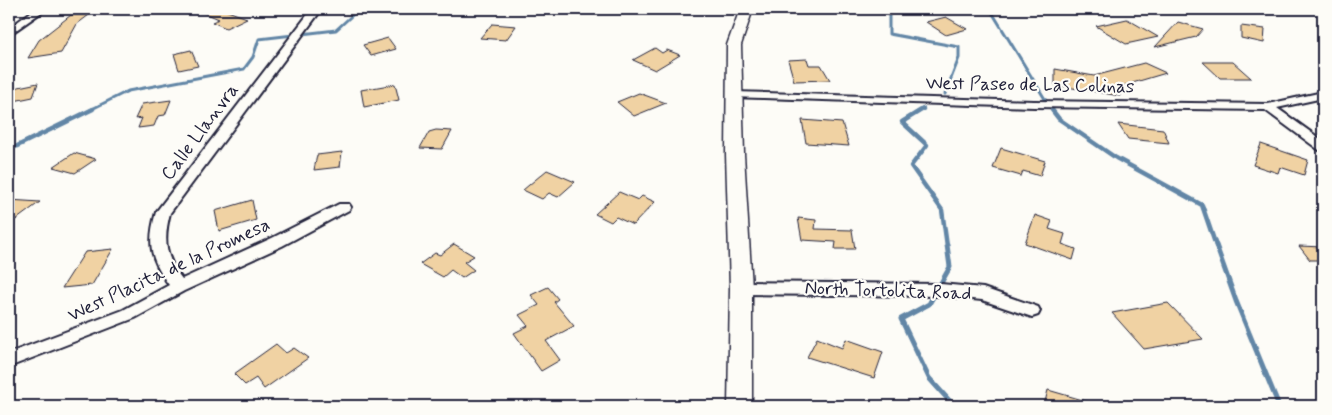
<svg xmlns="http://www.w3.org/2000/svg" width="1332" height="415" font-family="Mynerve,sans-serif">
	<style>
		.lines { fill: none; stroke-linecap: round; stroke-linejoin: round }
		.stream-far2 { stroke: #6286a6; stroke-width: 3 }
		.stream-far1 { stroke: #6286a6; stroke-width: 4.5 }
		.stream { stroke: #6286a6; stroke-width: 5 }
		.building { fill: #f0d2a3; stroke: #22223b }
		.street-casing { stroke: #22223b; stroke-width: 4 }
		.secondary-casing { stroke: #22223b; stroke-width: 3 }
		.street { fill: #fdfcf7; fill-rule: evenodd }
		.secondary { fill: #fdfcf7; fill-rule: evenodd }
		.labels { text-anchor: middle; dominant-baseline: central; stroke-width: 4.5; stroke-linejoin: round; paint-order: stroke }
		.street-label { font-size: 19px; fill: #22223b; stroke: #fdfcf7 }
	</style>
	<rect width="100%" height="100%" fill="#fdfcf7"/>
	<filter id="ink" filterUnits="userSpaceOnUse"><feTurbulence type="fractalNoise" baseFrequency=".02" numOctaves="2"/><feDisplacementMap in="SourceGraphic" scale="10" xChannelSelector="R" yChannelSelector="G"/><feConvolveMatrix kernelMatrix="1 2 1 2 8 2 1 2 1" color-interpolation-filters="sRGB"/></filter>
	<g filter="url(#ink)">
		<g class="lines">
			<g class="stream-far2">
				<path d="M889 9V34L959 47V58L945 94"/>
				<path d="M990 9 1045 99"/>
				<path d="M90 110 128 91 244 69 253 57 259 39 336 30 359 9"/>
			</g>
			<g class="stream-far1">
				<path d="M923 109 902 122 927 145 911 166 942 210 947 246"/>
				<path d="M1052 110 1059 119 1116 158 1202 205 1216 246"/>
				<path d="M9 150 93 109"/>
			</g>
			<g class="stream">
				<path d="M947 245 950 267 929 304 901 319 929 378 954 406"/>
				<path d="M1216 245 1236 301 1279 406"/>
			</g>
		</g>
		<g class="building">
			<path d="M195 9H222L247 18 226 28 212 22 219 19Z"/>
			<path d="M71 15H89L77 24 61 53 28 58 39 40Z"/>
			<path d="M946 17 967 29 946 35 926 22Z"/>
			<path d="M1127 19 1158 37 1126 44 1096 26Z"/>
			<path d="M1178 22 1203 29 1196 37 1155 47Z"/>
			<path d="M492 24 516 26 506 40 480 38Z"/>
			<path d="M1241 26 1265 29 1264 43 1241 38Z"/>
			<path d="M388 38 396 49 371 56 363 45Z"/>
			<path d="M655 48 662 53 667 50 680 55 655 70 633 60Z"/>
			<path d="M191 50 198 66 179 70 174 54Z"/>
			<path d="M807 59 809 65H821L830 80 794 81 788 60Z"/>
			<path d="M1203 62H1233L1251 78H1220Z"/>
			<path d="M1144 63 1166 73 1119 87 1120 96 1055 85V69L1094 76Z"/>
			<path d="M38 83 33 97 9 102V89Z"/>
			<path d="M395 84 399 100 364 107 361 90Z"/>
			<path d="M639 93 666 103 634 116 617 102Z"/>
			<path d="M171 100 165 115 158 116 154 126 138 128 142 118 135 119 142 104Z"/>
			<path d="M802 120 842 123 849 146 806 143Z"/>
			<path d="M1118 124 1163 129 1169 143 1128 139Z"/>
			<path d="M436 130 452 131 442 149 420 148 429 132Z"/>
			<path d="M1261 144 1308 160 1304 175 1280 167 1278 173 1253 165Z"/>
			<path d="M1001 148 1045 161 1040 176 1023 171 1021 176 993 168Z"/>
			<path d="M342 152 340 167 314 170 317 155Z"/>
			<path d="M74 153 96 159 75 173 53 167Z"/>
			<path d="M547 170 575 182 558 197 549 193 542 199 523 190Z"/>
			<path d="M619 192 638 200 642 196 655 202 633 225 616 217 611 222 595 214Z"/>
			<path d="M9 200 40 202 9 225Z"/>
			<path d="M252 200 256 220 219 231 215 211Z"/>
			<path d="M1035 215 1052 221 1049 229 1065 234 1062 244 1076 249 1073 260 1025 243Z"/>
			<path d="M798 218 816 220 815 229 852 230 855 249H835L836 242 802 240Z"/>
			<path d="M454 244 474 256 464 262 474 270 462 278 451 270 443 277 420 264 435 253 440 255Z"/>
			<path d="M1299 246 1323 247V260H1310Z"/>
			<path d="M113 249 92 285 62 288 85 252Z"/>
			<path d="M548 287 558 299 554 302 574 326 546 341 560 360 541 371 514 333 528 326 519 315 539 305 531 295Z"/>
			<path d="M1168 303 1203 339 1144 349 1112 313Z"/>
			<path d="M817 338 842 348 846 339 883 352 874 378 807 357Z"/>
			<path d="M276 344 286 353 294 348 308 358 264 389 256 378 245 385 234 374Z"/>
			<path d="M1048 390 1093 403V406H1044Z"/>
		</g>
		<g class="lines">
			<defs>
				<g id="street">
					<path d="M35 9H46L9 35V28Z"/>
					<path d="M312 9H322L170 213C163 240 165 257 182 279L272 238 339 204H349L351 207 349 210 282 246 184 291 135 318 9 367V353L123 310 169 285C150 259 147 243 156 212Z"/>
					<path d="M734 92 1034 101 1268 104 1323 92V98L1277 108 1323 141V151L1319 150 1265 110 1034 107 730 97V93Z"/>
					<path d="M741 282 941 284 983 288 1038 307 1040 311 1038 315 1032 317 982 300 941 296 741 294 736 292 733 288 736 284Z"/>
				</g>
				<path id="secondary" d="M740 9H753L741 45 744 154 752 288V406H728L730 288 726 154 727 45Z"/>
			</defs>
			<use href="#street" class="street-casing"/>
			<use href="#secondary" class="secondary-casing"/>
			<use href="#street" class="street"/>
			<use href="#secondary" class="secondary"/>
		</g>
	</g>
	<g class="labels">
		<g class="street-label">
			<text transform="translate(1030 85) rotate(1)">West Paseo de Las Colinas</text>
			<text transform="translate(200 132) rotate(-53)">Calle Llanvra</text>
			<text transform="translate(169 270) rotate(-25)">West Placita de la Promesa</text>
			<text transform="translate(888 291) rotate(2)">North Tortolita Road</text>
		</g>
	</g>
	<rect width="1332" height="415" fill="none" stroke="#fdfcf7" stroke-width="30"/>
	<rect x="15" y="15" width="1302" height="385" fill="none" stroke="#22223b" stroke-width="2" filter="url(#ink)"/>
</svg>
